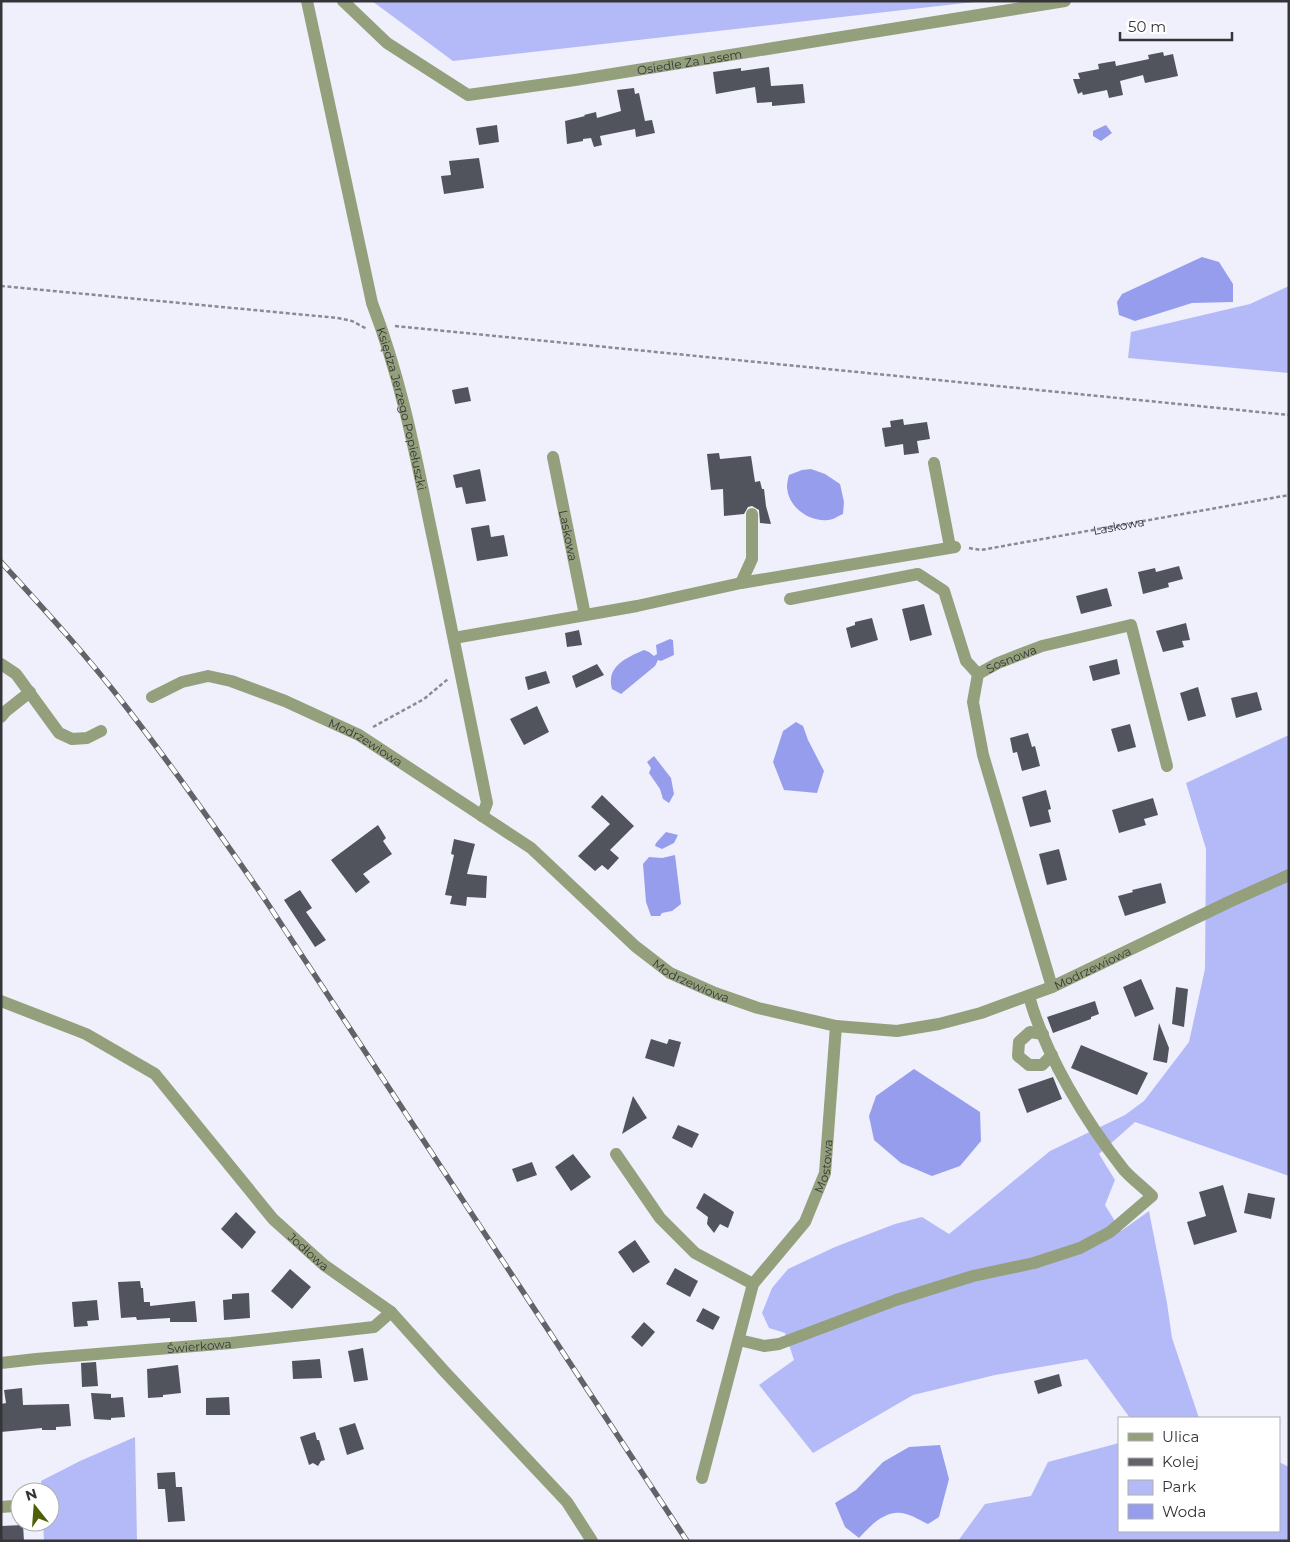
<svg xmlns="http://www.w3.org/2000/svg" width="1290" height="1542" font-family="Montserrat,sans-serif">
	<style>
		.green { fill: #b4baf8 }
		.water { fill: #979ded }
		.building { fill: #52545d }
		.lines { fill: none; stroke-linecap: round; stroke-linejoin: round }
		.path { stroke: #898a92; stroke-width: 2.5; stroke-dasharray: 4 2.5; stroke-linecap: butt }
		.minor { stroke: #94a07b; stroke-width: 12 }
		.rail-casing { stroke: #626369; stroke-width: 5.5 }
		.rail { stroke: #fff; stroke-width: 4; stroke-dasharray: 11; stroke-linecap: butt }
		.labels { text-anchor: middle; dominant-baseline: central; stroke-width: 5; stroke-linejoin: round; paint-order: stroke }
		.street-label { font-size: 12px; fill: #343439; stroke: #fff }
	</style>
	<rect width="100%" height="100%" fill="#eff0fc"/>
	<g class="green">
		<path d="M372 1H983L453 61Z"/>
		<path d="M1289 286V373L1128 358 1131 332 1250 304Z"/>
		<path d="M1289 735V1176L1135 1122 1099 1154 1115 1180 1105 1205 1121 1231 1149 1211 1167 1303 1172 1338 1199 1418H1130L1087 1359 995 1375 913 1395 813 1453 759 1385 794 1360 785 1333 769 1328 762 1313 772 1288 788 1269 835 1247 895 1224 922 1217 949 1234 1050 1151 1125 1115 1144 1101 1189 1042 1205 969 1206 849 1186 783Z"/>
		<path d="M135 1437 137 1541H44L43 1522H50V1492H42L41 1481 80 1461Z"/>
		<path d="M1119 1443V1531H1279V1462L1289 1467V1541H958L985 1504 1031 1496 1048 1462Z"/>
	</g>
	<g class="water">
		<path d="M1106 125 1112 133 1101 141 1093 136V131Z"/>
		<path d="M1202 257 1219 262 1233 284V302L1192 303 1135 321 1119 315 1117 302 1122 294Z"/>
		<path d="M811 469 825 474 840 484 844 502 843 514C838 516 833 520 828 520 809 522 788 507 787 487 787 483 788 479 789 475L802 470Z"/>
		<path d="M670 639 673 640 674 655 661 661 658 660 655 666 621 694 612 689C606 666 626 658 644 650L649 652 654 656 657 654 656 645Z"/>
		<path d="M796 722 803 726 808 740 824 771 817 793 784 790 773 762 783 731Z"/>
		<path d="M654 756 671 778 674 794 669 803 663 799 660 789 649 773 651 768 647 762Z"/>
		<path d="M666 832 678 835 674 843 662 849 655 846 656 843Z"/>
		<path d="M675 855 681 904 672 911 662 913 660 916H651L646 902 643 864 649 857 662 858Z"/>
		<path d="M914 1069 980 1112 981 1141 960 1166 932 1176 901 1163 874 1140 869 1116 876 1096Z"/>
		<path d="M940 1445 949 1479 939 1517 928 1524C921 1521 914 1516 906 1514 887 1508 871 1525 859 1538L845 1527 835 1503 856 1490 883 1462 909 1447Z"/>
	</g>
	<g class="building">
		<path d="M1163 52 1164 56 1173 54 1178 76 1145 83 1143 75 1120 81 1123 95 1109 98 1107 90 1083 95 1082 92 1078 94 1073 79H1080L1078 73 1099 69 1098 64 1115 61 1116 66 1149 59 1148 55Z"/>
		<path d="M769 67 771 86 803 84 805 103 772 106V102L757 103 755 87 716 94 713 72 741 68V71Z"/>
		<path d="M634 88 635 94 639 93 645 121 652 120 655 133 636 137 635 129 600 136 602 145 594 147 591 138 583 139V141L567 144 565 121 585 116 584 115 596 112 597 118 621 111 617 90Z"/>
		<path d="M497 125 499 142 479 145 476 128Z"/>
		<path d="M479 158 484 188 444 194 441 176 451 175 449 161Z"/>
		<path d="M468 387 471 401 455 404 452 390Z"/>
		<path d="M903 419 904 425 927 422 930 439 917 441 919 453 904 455 903 444 885 447 882 428 891 427 890 421Z"/>
		<path d="M719 453 720 459 751 456 755 482 760 481 762 489H764L766 506 771 524 760 523 759 510 752 506 748 507 744 514 724 516 723 489 711 490 707 454Z"/>
		<path d="M480 469 486 501 466 504 462 487 456 488 453 475Z"/>
		<path d="M489 525 491 537 504 535 508 556 477 561 471 528Z"/>
		<path d="M1179 566 1183 579 1168 583 1169 587 1143 594 1138 572 1155 568 1156 572Z"/>
		<path d="M1107 588 1112 606 1081 614 1076 596Z"/>
		<path d="M924 604 932 635 910 641 902 609Z"/>
		<path d="M872 618 878 640 851 648 846 628 855 625V622Z"/>
		<path d="M1186 623 1190 640 1182 641 1184 647 1163 652 1156 631Z"/>
		<path d="M579 630 582 645 567 647 565 633Z"/>
		<path d="M1117 659 1120 674 1093 681 1089 666Z"/>
		<path d="M597 664 604 675 576 688 572 676Z"/>
		<path d="M546 671 550 683 528 690 525 677Z"/>
		<path d="M1198 687 1206 716 1188 721 1180 693Z"/>
		<path d="M1257 692 1262 710 1236 718 1231 698Z"/>
		<path d="M537 706 549 732 524 745 510 719Z"/>
		<path d="M1130 724 1136 747 1118 752 1111 729Z"/>
		<path d="M1028 733 1032 747 1035 746 1040 766 1022 771 1017 752 1013 753 1010 738Z"/>
		<path d="M1046 790 1051 809 1048 810 1051 822 1030 827 1022 797Z"/>
		<path d="M602 795 634 826 610 850 619 858 608 870 602 865 595 871 578 856 610 824 591 807Z"/>
		<path d="M1153 798 1158 815 1144 819 1146 825 1119 833 1112 810Z"/>
		<path d="M378 825 386 838 383 841 392 854 363 874 370 882 356 893 331 860Z"/>
		<path d="M454 839 475 844 467 874 487 876 486 898 467 897 466 906 450 904 452 896 445 895 454 855 451 854Z"/>
		<path d="M1059 849 1067 880 1047 885 1039 854Z"/>
		<path d="M1161 883 1166 903 1125 916 1118 896 1133 892 1132 890Z"/>
		<path d="M300 890 312 908 306 912 326 940 315 947 284 900Z"/>
		<path d="M1141 979 1154 1009 1135 1017 1123 987Z"/>
		<path d="M1176 987 1188 989 1184 1027 1172 1024Z"/>
		<path d="M1095 1001 1099 1014 1091 1017V1019L1053 1033 1047 1017Z"/>
		<path d="M1159 1023 1169 1048 1167 1063 1153 1060Z"/>
		<path d="M651 1039 667 1044 669 1039 681 1042 674 1067 645 1058Z"/>
		<path d="M1081 1045 1148 1073 1137 1095 1071 1068Z"/>
		<path d="M1053 1077 1062 1099 1027 1113 1018 1089Z"/>
		<path d="M633 1096 647 1118 622 1134 627 1116Z"/>
		<path d="M678 1125 699 1134 692 1148 672 1138Z"/>
		<path d="M573 1154 591 1177 571 1191 555 1167Z"/>
		<path d="M532 1162 537 1175 517 1182 512 1169Z"/>
		<path d="M1223 1185 1237 1232 1194 1245 1187 1222 1206 1216 1199 1192Z"/>
		<path d="M704 1193 734 1212 728 1228 720 1224 714 1233 707 1224 708 1217 696 1208Z"/>
		<path d="M1248 1193 1275 1198 1271 1219 1244 1213Z"/>
		<path d="M236 1212 256 1232 242 1249 221 1229Z"/>
		<path d="M635 1240 650 1262 633 1273 618 1252Z"/>
		<path d="M675 1268 698 1281 690 1297 666 1284Z"/>
		<path d="M290 1269 311 1287 292 1309 271 1291Z"/>
		<path d="M140 1281 141 1288H143L144 1302H150V1306L195 1301 197 1322H170V1318L137 1320 136 1317 121 1318 118 1282Z"/>
		<path d="M249 1293 250 1318 224 1320 223 1300 232 1299V1294Z"/>
		<path d="M97 1300 99 1320 87 1321 88 1326 74 1327 72 1302Z"/>
		<path d="M703 1308 720 1317 713 1330 696 1321Z"/>
		<path d="M644 1322 655 1332 642 1347 631 1337Z"/>
		<path d="M363 1348 368 1380 354 1382 348 1351Z"/>
		<path d="M320 1359 322 1378 293 1379 292 1361Z"/>
		<path d="M96 1362 98 1386 82 1387 81 1363Z"/>
		<path d="M178 1365 181 1393 163 1395V1397L148 1398 147 1369Z"/>
		<path d="M1059 1374 1062 1386 1038 1394 1034 1381Z"/>
		<path d="M22 1388 23 1405 69 1404 71 1426 56 1427V1430H42V1428L1 1432V1404L6 1403 4 1390Z"/>
		<path d="M91 1393 111 1394V1398L123 1397 125 1417 111 1418V1420L94 1419Z"/>
		<path d="M229 1397 230 1415H206V1398Z"/>
		<path d="M355 1423 364 1449 347 1455 339 1428Z"/>
		<path d="M315 1432 317 1440H319L325 1460 321 1461 318 1466 313 1463 309 1465 300 1437Z"/>
		<path d="M175 1472 176 1487H182L185 1521 168 1522 165 1489H158L157 1473Z"/>
		<path d="M23 1525 24 1541H1V1526Z"/>
	</g>
	<g class="lines">
		<g class="path">
			<path d="M1 286 338 318 352 321 367 329"/>
			<path d="M395 326 1289 415"/>
			<path id="s1" d="M969 548 981 550 1289 495"/>
			<path d="M373 727 424 699 448 679"/>
		</g>
		<g class="minor">
			<path id="s2" d="M307 1 372 303C399 373 414 446 429 520 449 614 468 708 487 803L482 816"/>
			<path id="s3" d="M343 1 387 43 468 95 575 80 1065 1"/>
			<path id="s4" d="M553 457 585 615"/>
			<path d="M934 463 950 547"/>
			<path d="M741 583 752 559V514"/>
			<path d="M790 599 918 574 944 591 966 661 978 674"/>
			<path d="M454 638 637 606 741 583 955 547"/>
			<path d="M1 664 16 674 59 733 72 739 87 738 101 731"/>
			<path id="s5" d="M152 697 182 682 208 676 231 681 285 701 359 735 531 848 635 946 670 973 715 993 758 1008 836 1026 897 1031 939 1024 981 1013 1052 987 1231 901 1289 875"/>
			<path d="M1 717 6 711 30 692"/>
			<path id="s6" d="M1052 987 983 755 973 702 978 674 998 663 1042 646 1131 625 1167 766"/>
			<path id="s7" d="M1 1001 86 1034 155 1074 273 1219 324 1265 391 1312 445 1372 567 1502 592 1541"/>
			<path d="M1043 1034 1030 1032 1019 1042 1018 1056 1029 1065H1042L1052 1055"/>
			<path d="M616 1154 660 1218 695 1253 753 1284"/>
			<path d="M739 1340 764 1346 779 1344 896 1300 973 1276 1034 1263 1080 1248 1110 1232 1152 1196C1143 1187 1132 1179 1124 1170 1086 1122 1045 1055 1029 996"/>
			<path id="s8" d="M1 1363 36 1359 231 1343 374 1327 391 1312"/>
			<path id="s9" d="M702 1478 753 1284 805 1222 825 1173 836 1026"/>
			<path d="M1 1507 14 1506"/>
		</g>
		<defs>
			<path id="rail" d="M1 562C44 609 88 657 127 708 175 770 220 834 264 898L687 1541"/>
		</defs>
		<use href="#rail" class="rail-casing"/>
		<use href="#rail" class="rail"/>
	</g>
	<g class="labels">
		<g class="street-label">
			<text stroke="none"><textPath href="#s3" startOffset="381">Osiedle Za Lasem</textPath></text>
			<text stroke="none"><textPath href="#s2" startOffset="419">Księdza Jerzego Popiełuszki</textPath></text>
			<text stroke="none"><textPath href="#s1" startOffset="152">Laskowa</textPath></text>
			<text stroke="none"><textPath href="#s4" startOffset="80">Laskowa</textPath></text>
			<text stroke="none"><textPath href="#s6" startOffset="361">Sosnowa</textPath></text>
			<text stroke="none"><textPath href="#s5" startOffset="232">Modrzewiowa</textPath></text>
			<text stroke="none"><textPath href="#s5" startOffset="1058">Modrzewiowa</textPath></text>
			<text stroke="none"><textPath href="#s5" startOffset="638">Modrzewiowa</textPath></text>
			<text stroke="none"><textPath href="#s9" startOffset="341">Mostowa</textPath></text>
			<text stroke="none"><textPath href="#s7" startOffset="406">Jodłowa</textPath></text>
			<text stroke="none"><textPath href="#s8" startOffset="199">Świerkowa</textPath></text>
		</g>
	</g>
	<rect width="1290" height="1542" fill="none" stroke="#343439" stroke-width="5"/>
	<rect x="1118" y="1417" width="162" height="115" fill="#ffffff" stroke="#aeaeb0"/>
	<rect x="1128" y="1433" width="25" height="8" fill="#94a07b" stroke="#aeaeb0"/>
	<text x="1162" y="1442" font-size="15" fill="#343439">Ulica</text>
	<rect x="1128" y="1458" width="25" height="8" fill="#626369" stroke="#aeaeb0"/>
	<text x="1162" y="1467" font-size="15" fill="#343439">Kolej</text>
	<rect x="1128" y="1480" width="25" height="15" fill="#b4baf8" stroke="#aeaeb0"/>
	<text x="1162" y="1492" font-size="15" fill="#343439">Park</text>
	<rect x="1128" y="1504" width="25" height="15" fill="#979ded" stroke="#aeaeb0"/>
	<text x="1162" y="1517" font-size="15" fill="#343439">Woda</text>
	<g transform="translate(35 1507) rotate(343)"><circle r="24" fill="#ffffff" stroke="#aeaeb0"/>
	<path d="M0-4L9 19L0 12L-9 19Z" fill="#4e6006"/>
	<text y="-8" font-size="14" font-weight="bold" text-anchor="middle" fill="#343439">N</text>
	</g>
	<path d="M1120 32v8h112v-8" fill="none" stroke="#343439" stroke-width="2.5"/>
	<text x="1128" y="32" font-size="15" fill="#343439" stroke="#ffffff" stroke-width="4" paint-order="stroke">50 m</text>
</svg>
